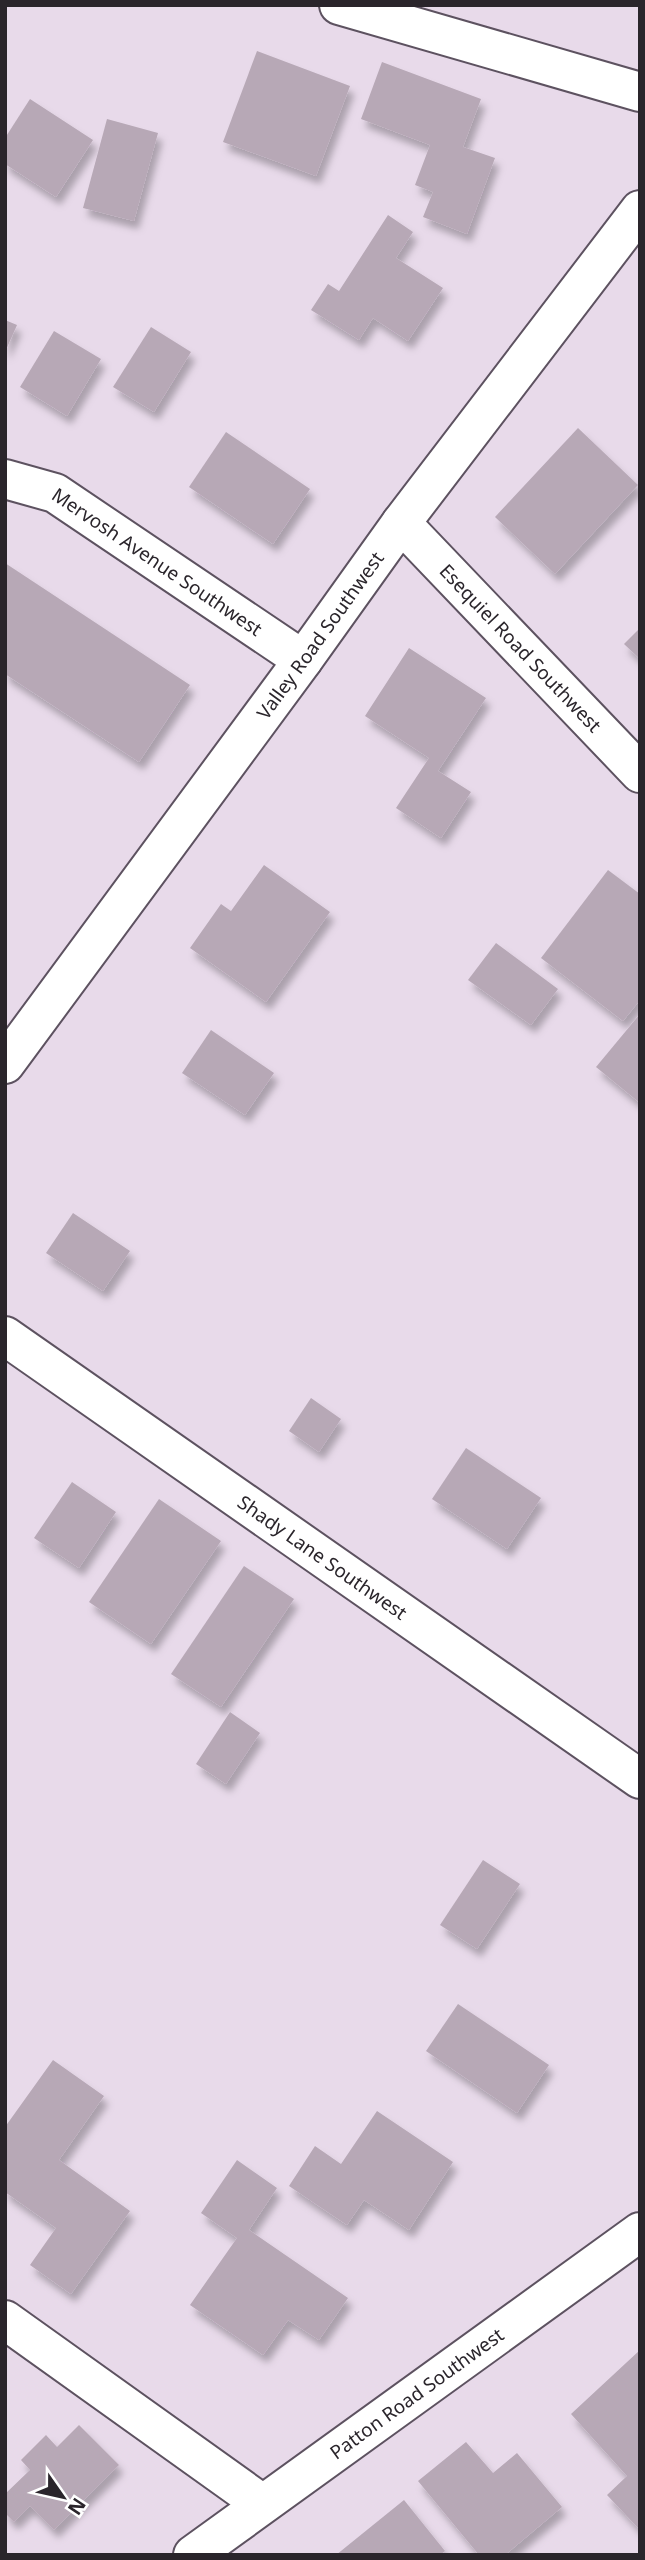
<svg xmlns="http://www.w3.org/2000/svg" width="645" height="2560" font-family="'Noto Sans',sans-serif">
	<style>
		.building { fill: #b7a8b6; filter: url(#shadow) }
		.lines { fill: none; stroke-linecap: round; stroke-linejoin: round }
		.minor-casing { stroke: #5d5260; stroke-width: 42 }
		.tertiary-casing { stroke: #5d5260; stroke-width: 42 }
		.minor { stroke: #fff; stroke-width: 38 }
		.tertiary { stroke: #fff; stroke-width: 38 }
		.labels { text-anchor: middle; dominant-baseline: central; stroke-width: 5; stroke-linejoin: round; paint-order: stroke }
		.street-label { font-size: 19px; fill: #2a252b; stroke: #fff }
	</style>
	<defs>
		<filter id="shadow"><feDropShadow dx="4.5" dy="8" stdDeviation="3.5" flood-color="#0004"/></filter>
	</defs>
	<rect width="100%" height="100%" fill="#e8daea"/>
	<g class="building">
		<path d="M257 51 350 86 316 176 223 142Z"/>
		<path d="M382 62 481 99 463 147 495 158 467 234 423 217 433 192 415 185 430 145 361 119Z"/>
		<path d="M30 99 93 140 56 197 5 164V138Z"/>
		<path d="M107 119 158 133 134 221 83 208Z"/>
		<path d="M388 215 413 232 396 258 443 288 408 341 373 318 359 340 311 310 328 284 339 291Z"/>
		<path d="M5 320 17 325 5 352Z"/>
		<path d="M151 327 191 352 154 412 113 387Z"/>
		<path d="M54 331 101 359 67 416 20 387Z"/>
		<path d="M578 428 638 485 555 574 495 517Z"/>
		<path d="M226 432 310 489 273 544 189 487Z"/>
		<path d="M5 563 190 685 139 762 5 674Z"/>
		<path d="M640 628V659L624 644Z"/>
		<path d="M409 648 486 698 438 771 471 792 441 838 396 808 429 758 365 716Z"/>
		<path d="M264 865 330 912 266 1002 190 948 221 904 231 911Z"/>
		<path d="M608 870 640 894V1000L623 1021 541 958Z"/>
		<path d="M496 943 558 989 531 1025 468 980Z"/>
		<path d="M640 1014V1103L596 1067Z"/>
		<path d="M211 1030 274 1073 245 1115 182 1073Z"/>
		<path d="M73 1213 130 1251 103 1291 46 1253Z"/>
		<path d="M311 1398 341 1419 319 1452 289 1431Z"/>
		<path d="M466 1448 541 1498 507 1549 432 1499Z"/>
		<path d="M72 1482 116 1512 79 1568 34 1538Z"/>
		<path d="M159 1499 221 1541 151 1644 89 1602Z"/>
		<path d="M244 1566 294 1599 221 1707 171 1674Z"/>
		<path d="M230 1712 260 1733 226 1784 196 1764Z"/>
		<path d="M483 1860 520 1884 477 1949 440 1925Z"/>
		<path d="M458 2004 549 2065 517 2113 426 2051Z"/>
		<path d="M53 2060 104 2096 59 2160 130 2211 71 2294 30 2265 56 2228 5 2192V2127Z"/>
		<path d="M377 2111 453 2162 409 2230 364 2200 347 2225 289 2186 315 2146 341 2164Z"/>
		<path d="M237 2160 277 2188 249 2230 348 2298 319 2340 288 2320 263 2355 190 2305 237 2238 201 2213Z"/>
		<path d="M640 2350V2530L607 2495 627 2476 571 2414Z"/>
		<path d="M79 2425 119 2465 54 2530 30 2506 14 2522 5 2513V2494L30 2470 21 2460 46 2435 57 2447Z"/>
		<path d="M466 2442 493 2473 517 2453 562 2507 505 2555H479L418 2481Z"/>
		<path d="M404 2500 445 2551 440 2555H336Z"/>
	</g>
	<g class="lines">
		<defs>
			<g id="minor">
				<path d="M339 5 640 92"/>
				<path id="s1" d="M5 479 55 493 303 660"/>
				<path id="s2" d="M401 523 640 773"/>
				<path id="s3" d="M5 1336 640 1779"/>
				<path d="M5 2320 261 2503"/>
				<path id="s4" d="M193 2555 640 2232"/>
			</g>
			<g id="tertiary">
				<path id="s5" d="M5 1064 303 660 401 523 640 210"/>
			</g>
		</defs>
		<use href="#minor" class="minor-casing"/>
		<use href="#tertiary" class="tertiary-casing"/>
		<use href="#minor" class="minor"/>
		<use href="#tertiary" class="tertiary"/>
	</g>
	<g class="labels">
		<g class="street-label">
			<text stroke="none"><textPath href="#s1" startOffset="175">Mervosh Avenue Southwest</textPath></text>
			<text stroke="none"><textPath href="#s5" startOffset="532">Valley Road Southwest</textPath></text>
			<text stroke="none"><textPath href="#s2" startOffset="173">Esequiel Road Southwest</textPath></text>
			<text stroke="none"><textPath href="#s3" startOffset="387">Shady Lane Southwest</textPath></text>
			<text stroke="none"><textPath href="#s4" startOffset="276">Patton Road Southwest</textPath></text>
		</g>
	</g>
	<rect width="645" height="2560" fill="none" stroke="#2a252b" stroke-width="14"/>
	<g transform="translate(63 2497) rotate(124)" stroke="#ffffff" stroke-width="5" paint-order="stroke">
	<path d="M0-5L12 26L0 18L-12 26Z" fill="#2a252b"/>
	<text y="-10" font-size="19" font-weight="bold" text-anchor="middle" fill="#2a252b">N</text>
	</g>
</svg>
